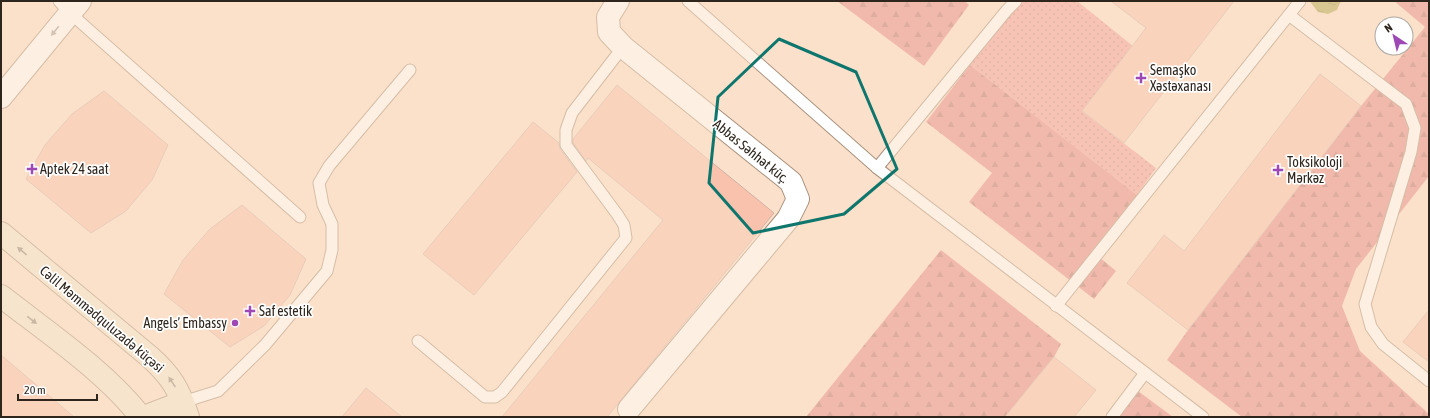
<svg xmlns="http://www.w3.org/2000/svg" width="1430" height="418" font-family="'Asap Condensed',sans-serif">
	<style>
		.grass { fill: url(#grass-dots) }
		.forest { fill: url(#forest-firs) }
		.water { fill: url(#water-ripples) }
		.building { fill: #f8c2ad; stroke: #d0b1a5 }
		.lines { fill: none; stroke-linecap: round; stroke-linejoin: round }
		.lane-casing { stroke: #a8917c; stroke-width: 13 }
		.street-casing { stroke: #a8917c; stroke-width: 24 }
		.secondary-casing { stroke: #a8917c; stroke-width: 24 }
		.lane { stroke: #fff; stroke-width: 11 }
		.street { stroke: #fff; stroke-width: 22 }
		.secondary { stroke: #f1e7d1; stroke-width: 22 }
		.oneway { fill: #a19d99 }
		.oneway2 { fill: #908676 }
		.marked { fill: none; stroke: #0f766e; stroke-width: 3; stroke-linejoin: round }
		.poi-dot { fill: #9d48b5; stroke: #fff; stroke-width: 1.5 }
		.labels { text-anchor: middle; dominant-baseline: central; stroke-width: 3.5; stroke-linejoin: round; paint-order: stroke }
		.poi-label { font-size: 14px; fill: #2e251c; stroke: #fff; text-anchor: start }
		.street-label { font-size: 14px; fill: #2e251c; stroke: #fff }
	</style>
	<defs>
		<pattern id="grass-dots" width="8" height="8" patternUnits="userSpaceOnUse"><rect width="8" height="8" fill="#f19d9b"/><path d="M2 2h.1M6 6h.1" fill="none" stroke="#c4807e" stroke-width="1.8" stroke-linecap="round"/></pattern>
		<pattern id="forest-firs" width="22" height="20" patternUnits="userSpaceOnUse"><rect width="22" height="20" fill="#e48886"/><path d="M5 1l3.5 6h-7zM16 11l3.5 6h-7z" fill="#b96f6d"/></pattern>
		<pattern id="water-ripples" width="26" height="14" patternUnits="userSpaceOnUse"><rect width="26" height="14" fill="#ada74b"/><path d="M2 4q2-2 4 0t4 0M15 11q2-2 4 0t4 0" fill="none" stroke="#8d883e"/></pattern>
	</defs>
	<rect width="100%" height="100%" fill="#fbe1cb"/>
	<path class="grass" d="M1019 1H1077L1133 46 1082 111 1156 168 1137 195 970 65Z"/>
	<g class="forest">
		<path d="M837 1H965L969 5 924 66Z"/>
		<path d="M1394 1H1429V176L1356 269 1342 306 1360 351 1429 414V417H1242L1167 360 1188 330 1361 106 1425 27Z"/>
		<path d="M970 65 1137 195 1093 252 1116 271 1094 299 969 202 992 173 926 122Z"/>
		<path d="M941 250 1061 344 1054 357 1005 417H806Z"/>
		<path d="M1138 391 1173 417H1117Z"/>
	</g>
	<path class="water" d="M1311 1H1341L1337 10 1328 14 1318 12 1311 3Z"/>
	<g class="building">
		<path d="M1111 1H1234L1124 143 1082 111 1146 28Z"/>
		<path d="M1320 74 1361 106 1188 330 1127 283 1164 235 1184 251Z"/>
		<path d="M617 85 774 213 607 417H502L663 220 588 158 586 161 573 143V139Z"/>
		<path d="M104 91 168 145 152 180 126 211 91 233 26 179 45 145 72 114Z"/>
		<path d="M533 122 559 143 560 149 577 172 474 295 423 254Z"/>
		<path d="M242 205 306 259 290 295 264 326 230 347 164 294 183 260 210 229Z"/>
		<path d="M1429 310V362L1403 342Z"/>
		<path d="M1 355 74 417H1Z"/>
		<path d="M1054 357 1096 390 1074 417H1005Z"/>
		<path d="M366 388 402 417H342Z"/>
	</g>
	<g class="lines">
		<defs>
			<g id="lane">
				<path d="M59 1 70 13 300 217"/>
				<path d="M688 1 877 168 1203 417"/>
				<path d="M1289 15 1406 104 1415 128 1411 152 1365 304 1371 327 1383 344 1429 381"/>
				<path d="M877 168 1007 10 1016 1"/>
				<path d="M1056 306 1300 1"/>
				<path d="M418 341 485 397H495L502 392 626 238 624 225 617 214 566 145V130L572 113 623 47"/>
				<path d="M183 402 218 391 265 345 327 271 332 250V224L323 205 319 183 329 166 410 70"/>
				<path d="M1112 417 1145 373"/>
			</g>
			<g id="street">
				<path d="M618 1 608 17 609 32 623 47 791 182 798 199 788 219 629 409"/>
				<path d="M1 97 80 1"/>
			</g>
			<g id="secondary">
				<path d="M1 233 150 357C171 376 179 389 188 417"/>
				<path d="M1 296C47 332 105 371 141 417"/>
				<path d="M144 417 183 402"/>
			</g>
		</defs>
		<use href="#lane" class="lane-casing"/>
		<use href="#street" class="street-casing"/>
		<use href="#secondary" class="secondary-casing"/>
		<use href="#lane" class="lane"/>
		<use href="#street" class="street"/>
		<use href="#secondary" class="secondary"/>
	</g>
	<defs><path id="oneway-solid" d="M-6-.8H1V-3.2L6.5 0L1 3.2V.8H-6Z"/></defs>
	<use class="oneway" href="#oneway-solid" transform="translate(55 31) rotate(129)"/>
	<g class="oneway2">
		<use href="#oneway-solid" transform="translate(22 251) rotate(-140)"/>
		<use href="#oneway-solid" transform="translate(32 320) rotate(38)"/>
		<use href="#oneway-solid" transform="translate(172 382) rotate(-124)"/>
	</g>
	<path d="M0 0H1430V418H0ZM779 39 856 72 897 169 844 214 753 233 709 183 718 97Z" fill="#fbe1cb" fill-opacity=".55" fill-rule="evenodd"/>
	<path class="marked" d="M779 39 856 72 897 169 844 214 753 233 709 183 718 97Z"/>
	<g class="poi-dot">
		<path d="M1139 72h4v4h4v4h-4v4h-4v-4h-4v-4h4z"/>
		<path d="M30 163h4v4h4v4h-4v4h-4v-4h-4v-4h4z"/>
		<path d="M1276 164h4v4h4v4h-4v4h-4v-4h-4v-4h4z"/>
		<path d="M248 305h4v4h4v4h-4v4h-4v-4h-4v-4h4z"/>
		<circle cx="235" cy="323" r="4"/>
	</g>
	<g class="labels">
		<g class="poi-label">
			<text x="1150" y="70">Semaşko<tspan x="1150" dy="16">Xəstəxanası</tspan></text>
			<text x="1287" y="162">Toksikoloji<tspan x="1287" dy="16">Mərkəz</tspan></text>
			<text x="40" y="169">Aptek 24 saat</text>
			<text x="259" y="311">Saf estetik</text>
			<text x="227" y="323" text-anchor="end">Angels’ Embassy</text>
		</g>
		<g class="street-label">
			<text transform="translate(751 151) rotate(39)">Abbas Səhhət küç.</text>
			<text transform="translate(102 319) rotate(40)">Cəlil Məmmədquluzadə küçəsi</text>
		</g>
	</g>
	<rect width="1430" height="418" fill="none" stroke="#2e251c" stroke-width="4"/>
	<g transform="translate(1394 36) rotate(325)"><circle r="19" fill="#ffffff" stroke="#aba8a4"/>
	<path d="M0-3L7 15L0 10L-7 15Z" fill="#9d48b5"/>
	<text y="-6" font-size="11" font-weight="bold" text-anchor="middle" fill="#2e251c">N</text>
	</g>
	<path d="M18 394v6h79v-6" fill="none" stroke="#2e251c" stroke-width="2"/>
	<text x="24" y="394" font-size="12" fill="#2e251c" stroke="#ffffff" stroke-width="3" paint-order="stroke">20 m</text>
</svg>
